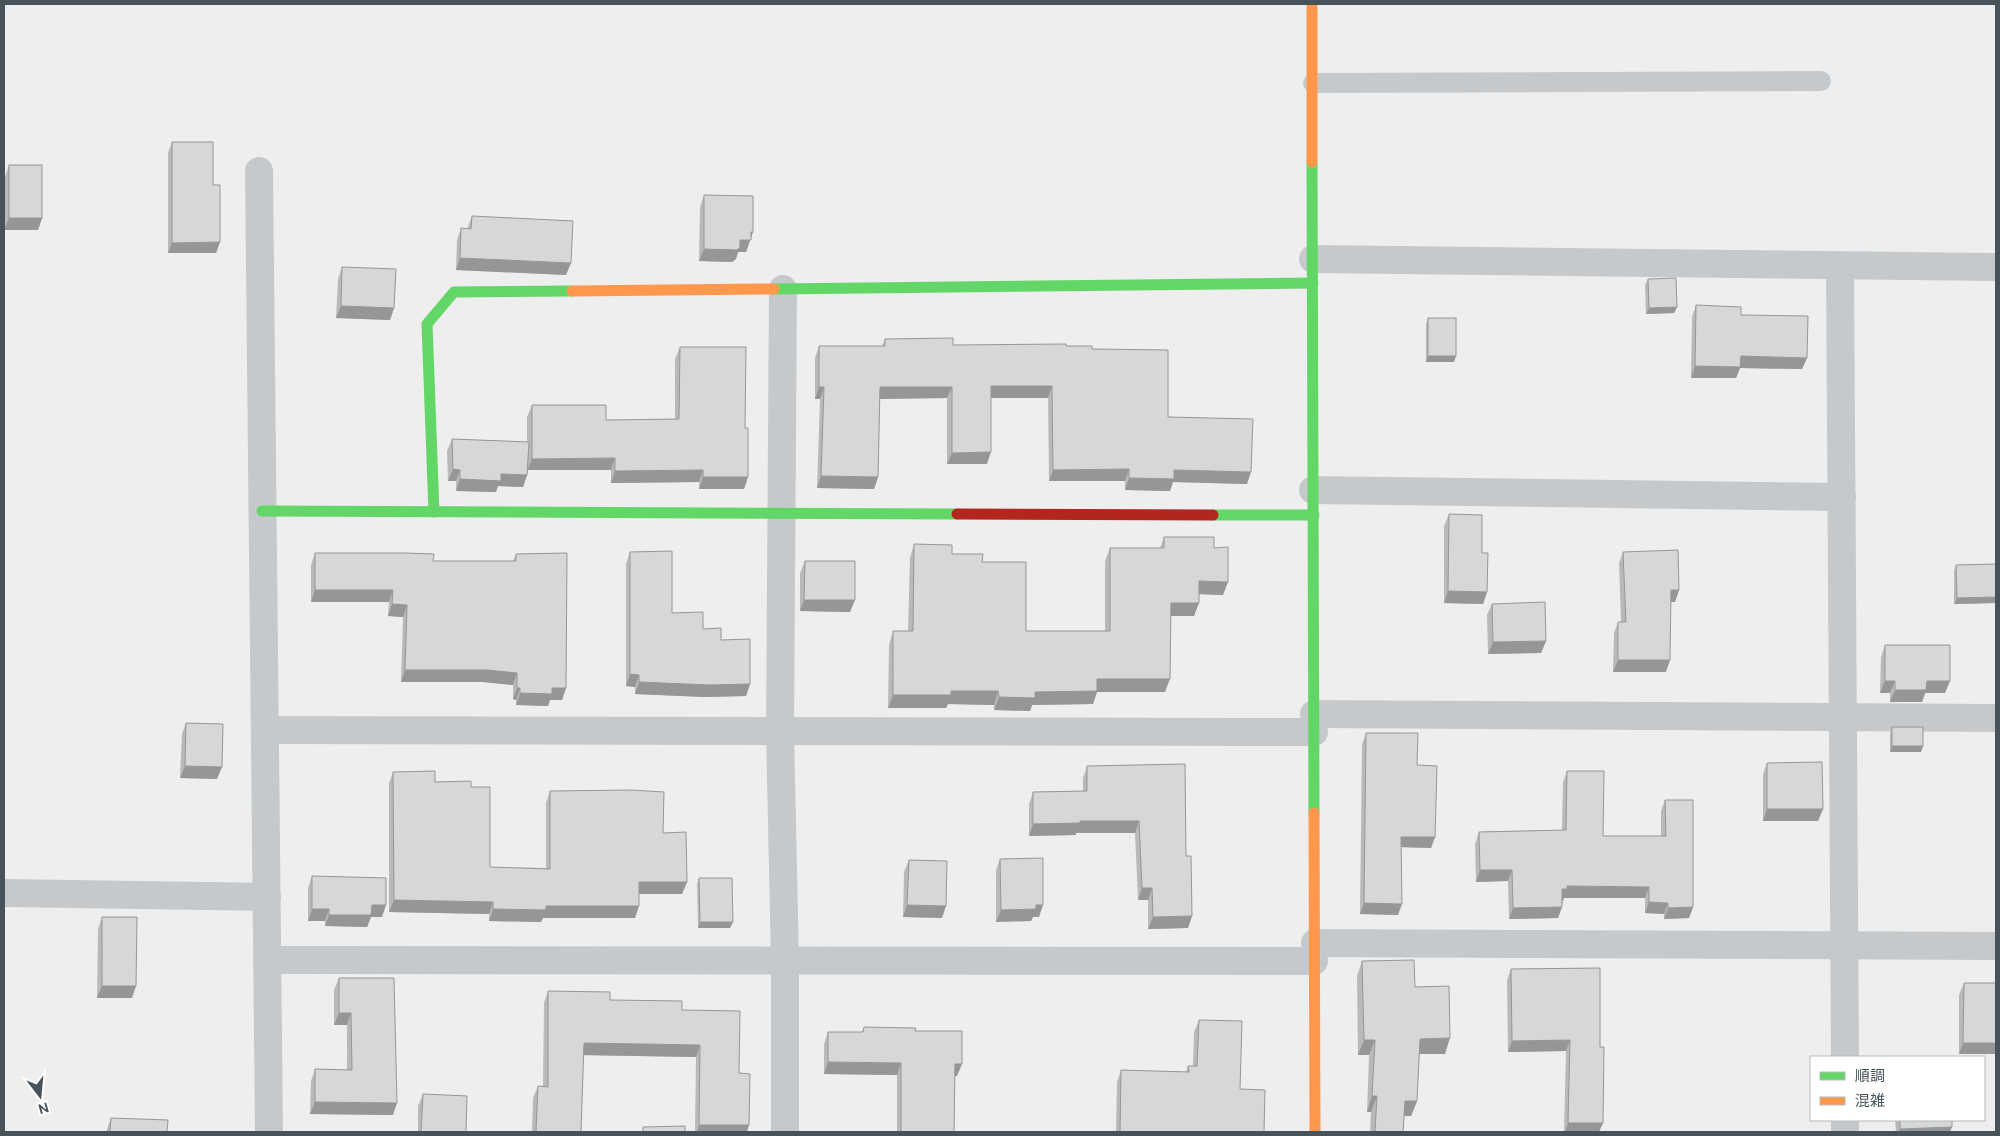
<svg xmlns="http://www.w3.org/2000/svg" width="2000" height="1136" font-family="Ubuntu,'Noto Sans JP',sans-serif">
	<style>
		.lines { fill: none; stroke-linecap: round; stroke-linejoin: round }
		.lane { stroke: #c6c9cb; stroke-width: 20 }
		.street { stroke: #c6c9cb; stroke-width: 28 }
		.fast { stroke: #63d668; stroke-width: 11 }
		.slow { stroke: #ff974d; stroke-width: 11 }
		.jam { stroke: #b3261e; stroke-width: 11 }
		.wall { fill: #b8b9b9 }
		.shaded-wall { fill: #969696 }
		.building { fill: #d6d7d7; stroke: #969696 }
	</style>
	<rect width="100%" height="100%" fill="#efeeee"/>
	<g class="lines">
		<path class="lane" d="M1313 83 1821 81"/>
		<g class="street">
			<path d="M259 171 269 1132"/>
			<path d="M1313 259 1996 267"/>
			<path d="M1840 265 1845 1057"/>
			<path d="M783 289 780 731 785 961V1132"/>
			<path d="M1313 490 1842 497"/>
			<path d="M1314 714 1996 718"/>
			<path d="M265 730 1314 732"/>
			<path d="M4 893 267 897"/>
			<path d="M1315 943 1996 946"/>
			<path d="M267 960 1314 961"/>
			<path d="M1845 1132V1120"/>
		</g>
		<g class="fast">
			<path d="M1312 162 1314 813"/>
			<path d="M774 289 1313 283"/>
			<path d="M262 511 957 514"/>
			<path d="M434 512 427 324 454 292 572 291"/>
			<path d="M1213 515H1314"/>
		</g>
		<g class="slow">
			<path d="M1312 4V162"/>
			<path d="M572 291 774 289"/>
			<path d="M1314 813 1315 1132"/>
		</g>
		<path class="jam" d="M957 514 1213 515"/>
	</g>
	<g class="wall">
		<path d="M172 142 213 185 220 242 216 253H168V153Z"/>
		<path d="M9 165 42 218 38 230H4L5 177Z"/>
		<path d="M704 195 753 232 746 252H738L736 259 732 262 699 261 700 207Z"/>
		<path d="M472 216 566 275 456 270 457 240 461 228 467 229Z"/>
		<path d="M342 267 394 308 390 320 336 318 338 279Z"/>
		<path d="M1648 279 1677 307 1674 313 1646 314 1645 285Z"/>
		<path d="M1696 305 1741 315 1807 358 1802 369 1740 368 1736 378H1691L1692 317Z"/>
		<path d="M1428 318 1454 362H1426V324Z"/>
		<path d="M885 339 953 345 1066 346 1092 349 1168 417 1247 484 1173 482 1170 491 1125 490V481H1049L1048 398H991L987 464H947V398L880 399 878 477 874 489 817 488 820 399H815V358L819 346H882Z"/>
		<path d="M680 347 745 428 748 477 744 489H699V482L611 483V470H528L527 475 523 487 498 486 496 492 456 491V481H448L447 451 452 439 527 442V417L532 405 606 420 675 419V359Z"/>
		<path d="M1449 514 1482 553 1487 592 1483 604 1444 603V526Z"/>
		<path d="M1164 537 1214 548 1223 595 1199 594 1194 616H1170L1165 692H1097L1093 704 1032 705 1030 711 994 710V705L948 704 946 708H888L889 645 893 631H908L910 558 914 544 982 562 1026 631H1105V561L1110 548H1160Z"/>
		<path d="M630 552 672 613 703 629 721 640 750 684 746 696 705 697 635 694V687L626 686V564Z"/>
		<path d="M1623 552 1679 590 1675 602H1671L1666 672H1613L1614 633 1618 622H1621L1619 563Z"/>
		<path d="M315 553 433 561H513L516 554 566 688 562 700H550L548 706 516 705V700L513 699V685L483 682H401L403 617 388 616 389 602H311V565Z"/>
		<path d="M805 561 850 612 800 611V573Z"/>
		<path d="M1956 565 1996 603 1954 604V571Z"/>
		<path d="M1492 604 1546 641 1541 653 1488 654 1487 615Z"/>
		<path d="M1885 645 1945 693H1925L1922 702H1890V693H1880L1881 657Z"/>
		<path d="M186 723 217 779 180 778 182 734Z"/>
		<path d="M1892 727 1923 746 1921 752H1890V733Z"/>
		<path d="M1366 733 1435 837 1431 848 1401 847 1398 915 1360 914 1362 744Z"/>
		<path d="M1767 763 1823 809 1818 821H1763V774Z"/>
		<path d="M1087 766 1186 856 1192 916 1188 928 1148 929V900H1138L1135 833H1076V835L1029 836V804L1033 792 1083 791V778Z"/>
		<path d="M1567 771 1603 836H1661V811L1665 800 1693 907 1689 918 1664 919V914L1645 913V898H1564L1558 918 1509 919 1508 881 1476 882 1475 844 1479 832 1562 830 1563 782Z"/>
		<path d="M393 772 435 782 471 787 490 867 546 868V803L550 791 663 833 687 882 682 894H639L635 918H543L541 922 489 921V914L389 912V783Z"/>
		<path d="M1000 859 1039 917H1033L1031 921 996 922V870Z"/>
		<path d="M909 860 942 918 903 917 904 872Z"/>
		<path d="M312 876 382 917H371L367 927 325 926V921H308V888Z"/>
		<path d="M699 878 733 922 730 928H698L697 884Z"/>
		<path d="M102 917 132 998H97L98 929Z"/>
		<path d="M1362 961 1415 987 1445 1054H1419L1417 1101 1411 1116H1404L1403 1132H1370L1371 1112H1367L1369 1055H1358L1357 976Z"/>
		<path d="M1600 968 1599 1132H1564L1566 1051 1508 1052 1507 980 1511 969Z"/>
		<path d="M339 978 393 1115 310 1114 311 1081 315 1069 347 1070V1025H334V990Z"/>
		<path d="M1964 983H1996V1054H1959V995Z"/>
		<path d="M548 991 682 1010 739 1073 747 1132H695L696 1057 583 1055 581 1132H532L533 1098 538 1086 543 1087 544 1003Z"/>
		<path d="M1199 1020 1240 1089 1264 1132H1116L1117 1082 1121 1070 1186 1072 1188 1066H1193L1194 1032Z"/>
		<path d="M864 1027 915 1031 957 1076H955L954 1132H897V1075L824 1074V1044L828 1032H862Z"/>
		<path d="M423 1094 466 1132H418V1106Z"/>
		<path d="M111 1118 167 1132H106Z"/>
		<path d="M1895 1120H1952L1950 1132H1896Z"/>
	</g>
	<g class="shaded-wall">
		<path d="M9 218H42L38 230H4Z"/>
		<path d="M751 232H753L746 252H738L736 259 732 262 699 261 704 249 740 240Z"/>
		<path d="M220 242 216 253H168L172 243Z"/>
		<path d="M460 258 571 263 566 275 456 270Z"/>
		<path d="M341 306 394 308 390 320 336 318Z"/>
		<path d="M1677 307 1674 313 1646 314 1649 308Z"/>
		<path d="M1428 356H1456L1454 362H1426Z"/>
		<path d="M1741 356 1807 358 1802 369 1740 368 1736 378H1691L1695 366Z"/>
		<path d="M991 386H1052L1048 398H987Z"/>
		<path d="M819 387H824L820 399H815Z"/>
		<path d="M880 387H952L947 398 876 399Z"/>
		<path d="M991 452 987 464H947L952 453Z"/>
		<path d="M615 458 611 470H527L532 459Z"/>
		<path d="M453 469 460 470 456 481H448Z"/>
		<path d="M1129 469 1125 481H1049L1053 470Z"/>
		<path d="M703 470 699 482 611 483 615 471Z"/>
		<path d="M1174 470 1251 472 1247 484 1173 482 1170 491 1125 490 1129 478Z"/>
		<path d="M501 474 527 475 523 487 498 486 496 492 456 491 460 479Z"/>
		<path d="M821 476 878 477 874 489 817 488Z"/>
		<path d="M703 477H748L744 489H699Z"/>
		<path d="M1199 581 1228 582 1223 595 1194 594Z"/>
		<path d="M315 590H393L389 602H311Z"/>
		<path d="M1671 590H1679L1675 602H1667Z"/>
		<path d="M1448 591 1487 592 1483 604 1444 603Z"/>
		<path d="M1996 597V603L1954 604 1957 598Z"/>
		<path d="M804 600H855L850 612 800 611Z"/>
		<path d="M1171 603H1199L1194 616H1166Z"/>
		<path d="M392 604 407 605 403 617 388 616Z"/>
		<path d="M1546 641 1541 653 1488 654 1493 642Z"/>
		<path d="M1618 660H1670L1666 672H1613Z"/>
		<path d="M405 670H487L517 673 513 685 483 682H401Z"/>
		<path d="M630 674 639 675 635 687 626 686Z"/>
		<path d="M1097 679H1170L1165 692H1097L1093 704 1032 705 1030 711 994 710 999 697 1035 692Z"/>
		<path d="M1885 681H1895L1890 693H1880Z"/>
		<path d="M1927 681H1950L1945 693H1925L1922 702H1890L1895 690Z"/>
		<path d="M639 682 750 684 746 696 705 697 635 694Z"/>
		<path d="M517 688H520L516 700 513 699Z"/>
		<path d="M552 688H566L562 700H550L548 706 516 705 520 693Z"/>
		<path d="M951 691H998L994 705 948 704 946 708H888L893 695Z"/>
		<path d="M1892 746H1923L1921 752H1890Z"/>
		<path d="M185 766 222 767 217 779 180 778Z"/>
		<path d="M1767 809H1823L1818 821H1763Z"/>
		<path d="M1080 821H1139L1135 833H1076V835L1029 836 1033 824Z"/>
		<path d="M1401 837H1435L1431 848 1397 847Z"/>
		<path d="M1480 870H1512L1508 881 1476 882Z"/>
		<path d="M639 882H687L682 894H635Z"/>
		<path d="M1567 886 1649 887 1645 898H1564L1563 900H1558L1562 889Z"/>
		<path d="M1142 888H1152L1148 900H1138Z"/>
		<path d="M394 900 493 902 489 914 389 912Z"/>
		<path d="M1649 902 1668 903 1664 914 1645 913Z"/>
		<path d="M1364 903 1402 904 1398 915 1360 914Z"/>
		<path d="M372 905H386L382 917H371L367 927 325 926 329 915Z"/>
		<path d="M907 905 946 906 942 918 903 917Z"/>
		<path d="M1036 905H1043L1039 917H1033L1031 921 996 922 1001 910Z"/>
		<path d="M546 906H639L635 918H543L541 922 489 921 493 909Z"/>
		<path d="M1562 907 1558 918 1509 919 1513 908Z"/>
		<path d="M1693 907 1689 918 1664 919 1668 908Z"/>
		<path d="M312 909H329L325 921H308Z"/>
		<path d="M1192 916 1188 928 1148 929 1153 917Z"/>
		<path d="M700 922H733L730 928H698Z"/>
		<path d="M102 986H136L132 998H97Z"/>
		<path d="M339 1013H351L347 1025H334Z"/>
		<path d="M1450 1038 1445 1054H1414L1420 1039Z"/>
		<path d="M1364 1040H1375L1369 1055H1358Z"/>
		<path d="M1570 1040 1566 1051 1508 1052 1512 1041Z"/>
		<path d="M584 1043 700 1045 696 1057 579 1055Z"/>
		<path d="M1963 1043H1996V1054H1959Z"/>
		<path d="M828 1062 901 1063 897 1075 824 1074Z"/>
		<path d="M955 1064H962L957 1076H950Z"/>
		<path d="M1372 1096H1377L1371 1112H1367Z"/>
		<path d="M1405 1101H1417L1411 1116H1399Z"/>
		<path d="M315 1102 397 1103 393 1115 310 1114Z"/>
		<path d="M1568 1123H1603L1599 1132H1565Z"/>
		<path d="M699 1125H749L747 1132H697Z"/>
		<path d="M1952 1127 1950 1132H1899L1900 1129Z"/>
	</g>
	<g class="building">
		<path d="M172 142H213V185H220V242L172 243Z"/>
		<rect x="9" y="165" width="33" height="53"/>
		<path d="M704 195 753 196V232H751V240H740V247L737 250 704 249Z"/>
		<path d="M472 216 573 221 571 263 460 258 461 228 471 229Z"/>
		<path d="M342 267 396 269 394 308 341 306Z"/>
		<path d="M1676 278 1677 307 1649 308 1648 279Z"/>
		<path d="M1696 305 1741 307V315L1808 316 1807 358 1741 356 1740 367 1695 366Z"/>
		<rect x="1428" y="318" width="28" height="38"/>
		<path d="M953 338V345L1066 344V346H1092V349L1168 350V417L1253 419 1251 472 1174 470V479L1129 478V469L1053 470 1052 386H991V452L952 453V387H880L878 477 821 476 824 387H819V346H885V339Z"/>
		<path d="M680 347H746L745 428H748V477H703V470L615 471V458L532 459V405H606V420L679 419Z"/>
		<path d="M452 439 529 442 527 475 501 474V481L460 479V470L453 469Z"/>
		<path d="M1449 514 1482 515V553H1488L1487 592 1448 591Z"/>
		<path d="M1164 537H1214V548L1228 547V582L1199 581V603H1171L1170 679H1097V691L1035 692V698L999 697 998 691H951V695H893V631H913L914 544 952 545V554H983L982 562H1026V631H1110V548H1164Z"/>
		<path d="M1678 550 1679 590H1671L1670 660H1618V622H1626L1623 552Z"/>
		<path d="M672 551V613L703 612V629L721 628V640L750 639V684L709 685 639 682V675L630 674V552Z"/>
		<path d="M315 553H404L434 554 433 561H516V554L567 553 566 688H552V694L520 693V688H517V673L487 670H405L407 605 392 604 393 590H315Z"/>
		<path d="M805 561H855V600H804Z"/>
		<path d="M1996 564V597L1957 598 1956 565Z"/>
		<path d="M1545 602 1546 641 1493 642 1492 604Z"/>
		<path d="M1885 645H1950V681H1927L1926 690H1895V681H1885Z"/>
		<path d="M186 723 223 724 222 767 185 766Z"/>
		<rect x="1892" y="727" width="31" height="19"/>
		<path d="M1366 733H1418L1417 765 1437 766 1435 837H1401L1402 904 1364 903Z"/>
		<path d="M1822 762 1823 809H1767V763Z"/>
		<path d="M1185 764 1186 856H1191L1192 916 1153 917 1152 888H1142L1139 821H1080V823L1033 824V792L1087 791V766Z"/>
		<path d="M435 771V782L471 781V787H490V867L550 869V791L631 790 664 792 663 833 686 832 687 882H639V906H546V910L493 909V902L394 900 393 772Z"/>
		<path d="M1567 771H1604L1603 836H1666L1665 800H1693V907L1668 908V903L1649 902V887L1567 886V889H1562V907L1513 908 1512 870H1480L1479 832 1566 830Z"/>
		<path d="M1043 858V905H1036V909L1001 910 1000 859Z"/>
		<path d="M909 860 947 861 946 906 907 905Z"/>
		<path d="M312 876 386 878V905H372L371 915H329V909H312Z"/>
		<path d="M699 878H732L733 922H700Z"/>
		<path d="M102 917H137L136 986H102Z"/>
		<path d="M1414 960 1415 987 1449 986 1450 1038 1420 1039 1417 1101H1405L1403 1132H1375L1377 1096H1372L1375 1040H1364L1362 961Z"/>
		<path d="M1600 968V1047H1604L1603 1123H1568L1570 1040 1512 1041 1511 969Z"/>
		<path d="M339 978H394L397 1103 315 1102V1069L352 1070 351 1013H339Z"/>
		<path d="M1964 983H1996V1043H1963Z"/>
		<path d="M548 991 610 992V1000L682 1001V1010L740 1011 739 1073 750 1074 749 1125H699L700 1045 584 1043 581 1132H536L538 1086 548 1087Z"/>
		<path d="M1199 1020 1242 1021 1240 1089 1265 1090 1264 1132H1120L1121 1070 1189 1072 1188 1066H1197Z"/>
		<path d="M864 1027 916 1028 915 1031H962V1064H955L954 1132H901V1063L828 1062V1032H863Z"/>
		<path d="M423 1094 467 1096 466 1132H421Z"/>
		<path d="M111 1118 168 1120 167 1132H110Z"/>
		<path d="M1900 1120H1952V1127L1900 1129Z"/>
		<path d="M685 1126V1132H643V1127Z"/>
	</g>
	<rect width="2000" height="1136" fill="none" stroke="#46535b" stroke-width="10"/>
	<rect x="1810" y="1056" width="175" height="65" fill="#ffffff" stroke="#b5babd"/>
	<rect x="1820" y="1072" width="25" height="8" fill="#63d668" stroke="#b5babd"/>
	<text x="1855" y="1081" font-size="15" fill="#46535b">順調</text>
	<rect x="1820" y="1097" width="25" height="8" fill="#ff974d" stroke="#b5babd"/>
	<text x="1855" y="1106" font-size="15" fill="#46535b">混雑</text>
	<g transform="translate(40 1096) rotate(164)" stroke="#ffffff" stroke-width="4" paint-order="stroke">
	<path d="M0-4L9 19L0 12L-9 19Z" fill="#46535b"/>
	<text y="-8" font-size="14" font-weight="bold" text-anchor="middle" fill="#46535b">N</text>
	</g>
</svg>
